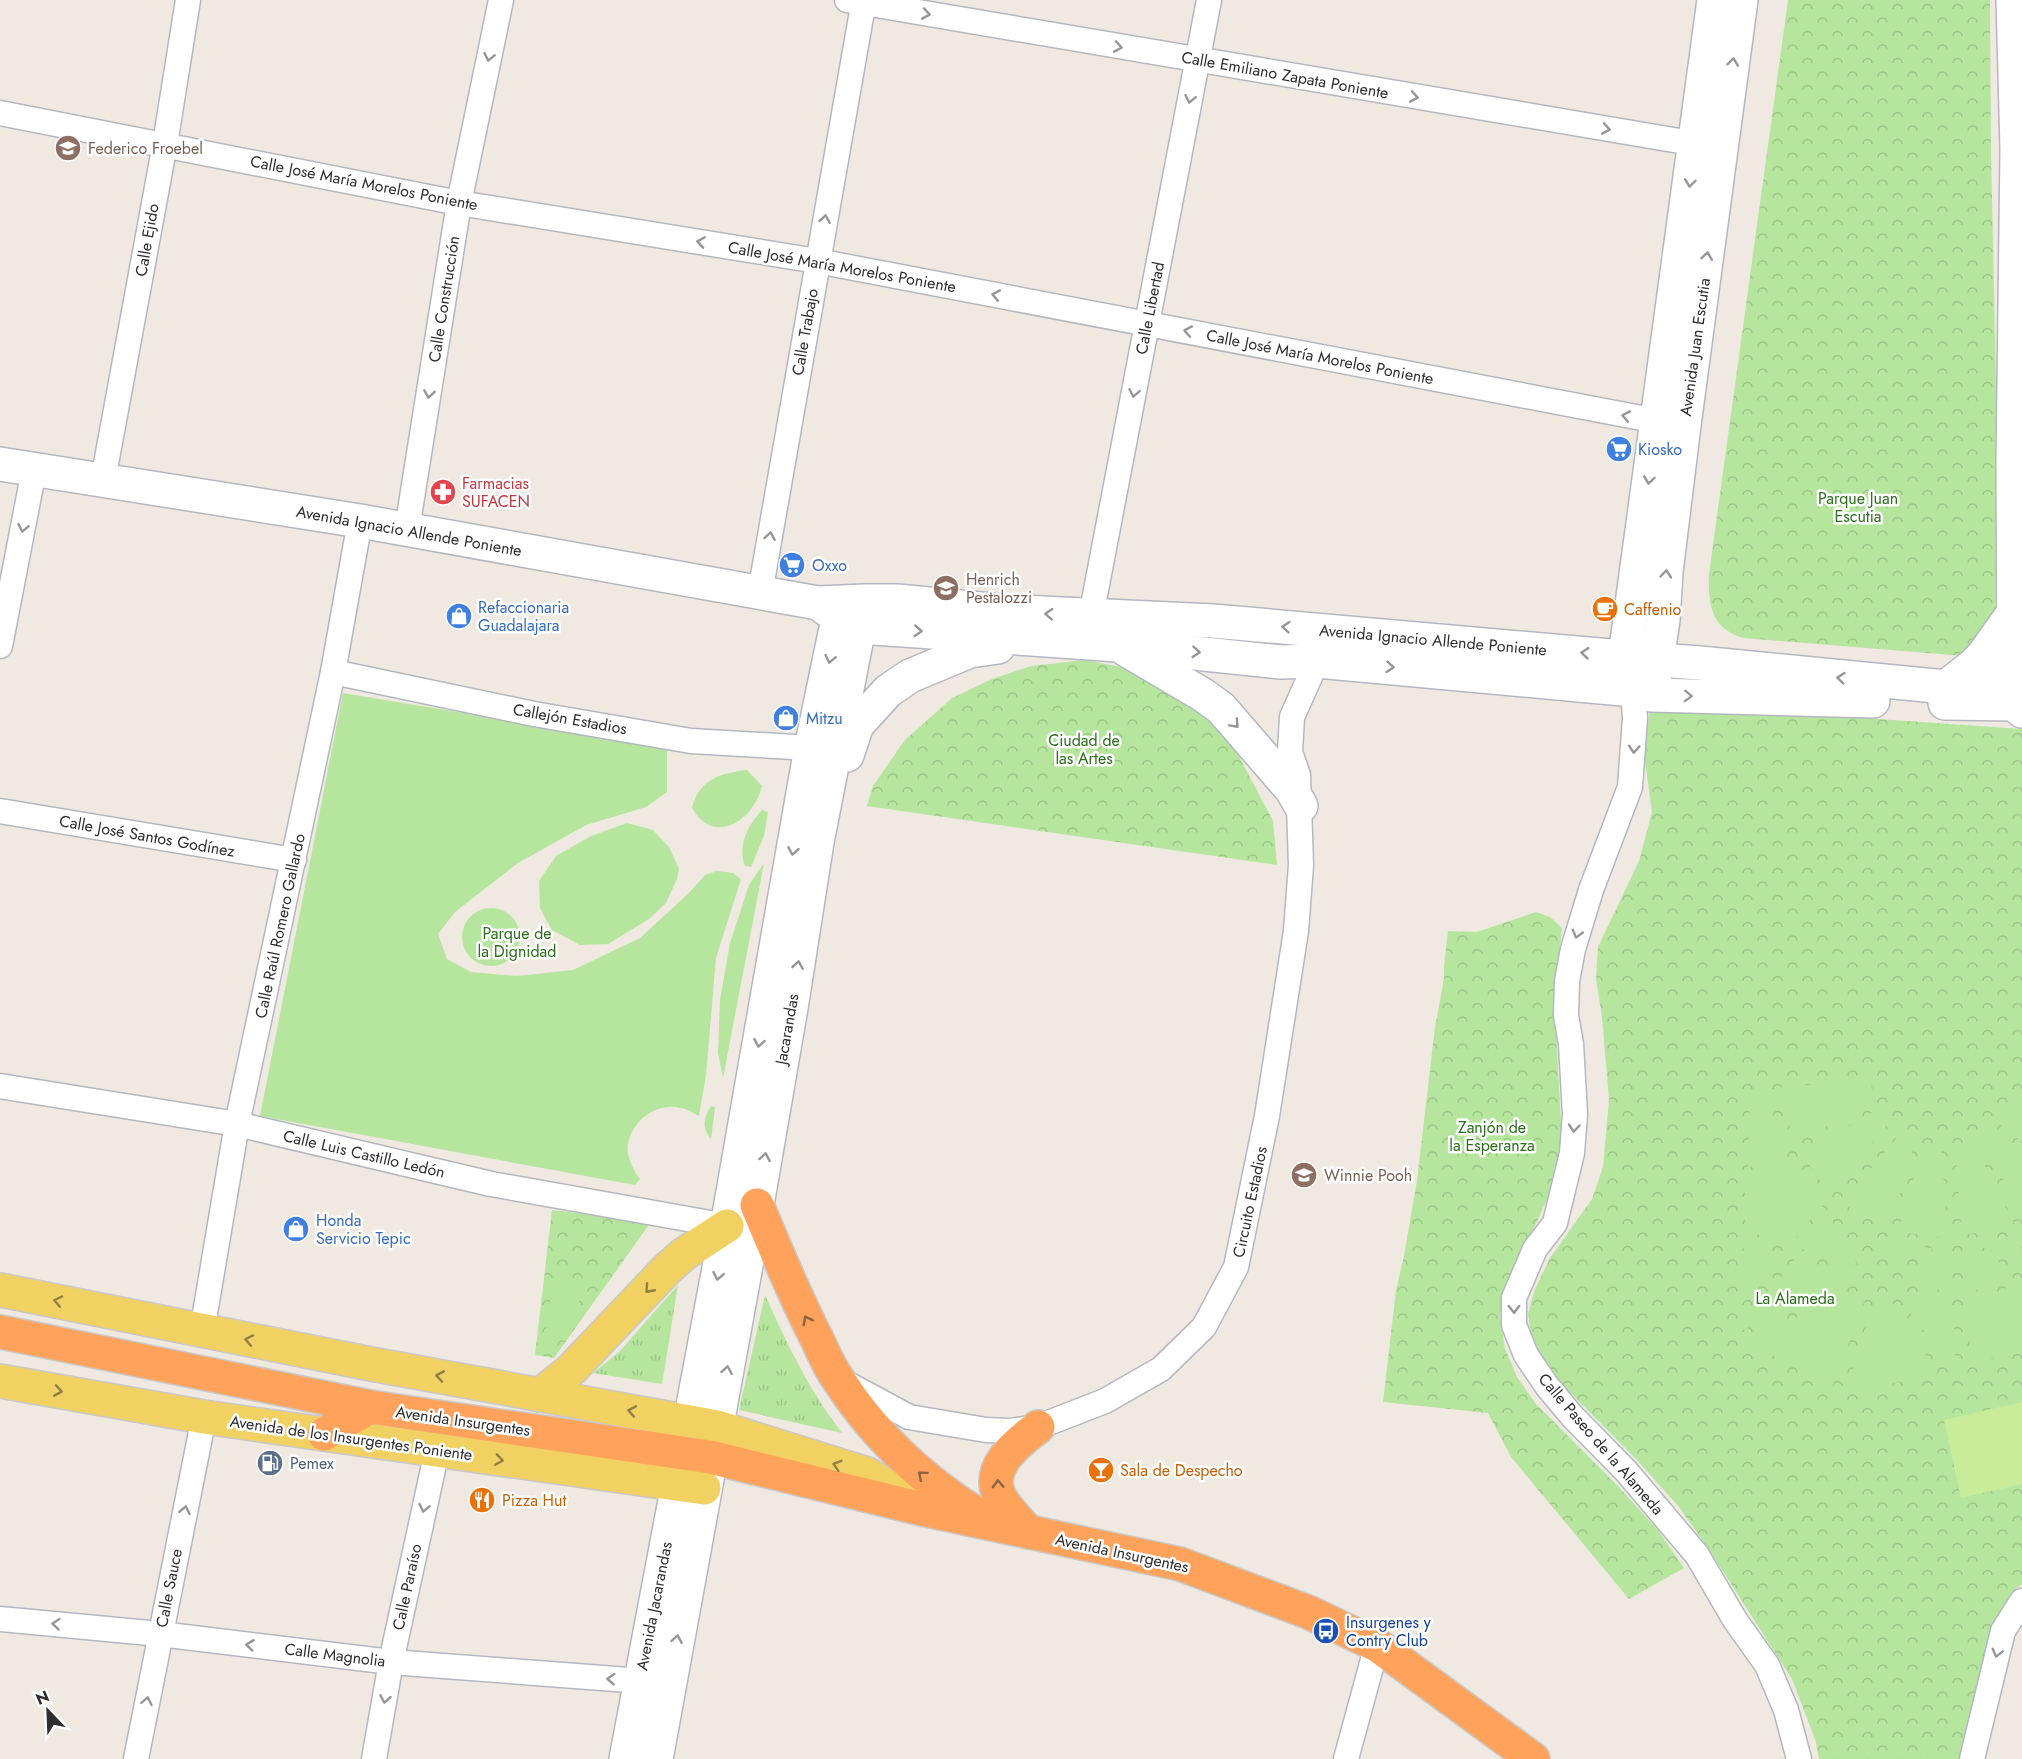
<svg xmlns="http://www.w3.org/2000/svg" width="2022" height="1759" font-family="Jost,sans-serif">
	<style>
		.grass { fill: url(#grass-tufts) }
		.park { fill: url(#park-crowns) }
		.garden { fill: #b6e59e }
		.pitch { fill: #c9ec9a }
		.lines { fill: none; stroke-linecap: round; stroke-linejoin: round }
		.street-casing { stroke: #b4b7c1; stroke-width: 27 }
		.secondary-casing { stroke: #b4b7c1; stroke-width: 36 }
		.primary-casing { stroke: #c9c9c9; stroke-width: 36 }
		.highway-casing { stroke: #c9c9c9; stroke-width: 36 }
		.street { stroke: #fff; stroke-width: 24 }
		.secondary { stroke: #fff; stroke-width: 33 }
		.primary { stroke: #f2d163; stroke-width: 33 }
		.highway { stroke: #ffa35c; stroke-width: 33 }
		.oneway { stroke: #969696 }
		.oneway2 { stroke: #908048 }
		.oneway3 { stroke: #8c6343 }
		.labels { text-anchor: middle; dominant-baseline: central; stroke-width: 5; stroke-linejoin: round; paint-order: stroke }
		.street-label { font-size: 16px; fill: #2e2e2e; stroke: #fff }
		.education-label { font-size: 16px; fill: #785e54; stroke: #fff; text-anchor: start }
		.shop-label { font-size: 16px; fill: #366cbe; stroke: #fff; text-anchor: start }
		.health-label { font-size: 16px; fill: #be3a42; stroke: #fff; text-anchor: start }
		.park-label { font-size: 16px; fill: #2c6e1b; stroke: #fff }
		.food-label { font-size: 16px; fill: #c56008; stroke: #fff; text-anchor: start }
		.service-label { font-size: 16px; fill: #4e5e75; stroke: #fff; text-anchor: start }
		.transit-label { font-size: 16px; fill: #164399; stroke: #fff; text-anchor: start }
	</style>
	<defs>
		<pattern id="grass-tufts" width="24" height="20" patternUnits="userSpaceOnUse" patternTransform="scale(1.5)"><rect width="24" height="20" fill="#b6e59e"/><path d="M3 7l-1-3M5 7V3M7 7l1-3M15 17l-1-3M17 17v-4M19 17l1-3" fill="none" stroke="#9dc588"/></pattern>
		<pattern id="park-crowns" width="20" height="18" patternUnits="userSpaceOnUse" patternTransform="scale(1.5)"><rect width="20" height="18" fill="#b6e59e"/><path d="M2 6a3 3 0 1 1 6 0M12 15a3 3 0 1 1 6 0" fill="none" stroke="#9dc588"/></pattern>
	</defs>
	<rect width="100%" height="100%" fill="#efe9e1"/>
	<g class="grass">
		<path d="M678 1285 662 1384 593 1373 619 1352Z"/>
		<path d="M765 1295C788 1346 808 1388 842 1433L739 1410Z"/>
	</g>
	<g class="park">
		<path d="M1788 0H1990L1991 150 1998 474 1995 613 1964 656 1744 638C1711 629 1708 605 1709 574Z"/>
		<path d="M1084 660 1121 667 1156 678 1189 701 1234 747 1273 821 1277 865 867 806 873 786 905 740 952 698 992 679 1031 666Z"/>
		<path d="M1651 703 2022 729V1584L2013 1591 1990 1631 1961 1759H1819L1816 1742 1792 1679 1708 1548 1679 1507 1637 1460 1552 1374 1533 1346 1528 1314 1535 1289 1550 1258 1592 1199 1603 1167 1609 1100 1602 1017 1596 979 1598 947 1639 861 1652 812 1644 754Z"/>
		<path d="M1536 912 1550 917 1562 928 1554 996 1562 1142 1548 1197 1535 1226 1520 1251 1507 1282 1500 1315 1505 1349 1517 1377 1535 1403 1614 1482 1657 1529 1684 1568 1629 1599 1511 1457 1488 1413 1383 1402 1396 1290 1404 1256 1417 1181 1435 1027 1444 979V966L1448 931 1477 932Z"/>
		<path d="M552 1210 651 1222 554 1358 535 1355Z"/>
	</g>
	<g class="garden">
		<path d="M343 693 667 747V792L646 807 586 825 518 863 455 912 438 934 447 959 471 972 517 976 573 970 640 938 689 893 705 875 717 871 733 873 741 879 716 958 706 1075 699 1116C693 1113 687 1109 681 1108 656 1102 633 1120 628 1144 626 1156 633 1170 640 1179L635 1185 260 1116Z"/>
		<path d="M747 770 762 786C754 820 714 847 692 808 699 779 721 773 747 770Z"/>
		<path d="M762 810 768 812 764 836 751 867 745 866C737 846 748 825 762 810Z"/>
		<path d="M627 823 653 830 669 847 679 869 677 879 666 903 649 919 608 944 580 945 552 930 540 908 539 881 556 856 591 836Z"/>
		<path d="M764 863 723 1078 718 1053 720 1000 730 943 749 885Z"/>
		<circle cx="491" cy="937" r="29"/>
		<path d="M1869 1080 1877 1101 1796 1141 1785 1114 1780 1087Z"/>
		<path d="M1750 1089H1767L1772 1113 1786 1149 1748 1168Z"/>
		<path d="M2010 1100 2022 1104V1142L1998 1123Z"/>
		<path d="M711 1106 715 1107 711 1139C702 1129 703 1117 711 1106Z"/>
		<path d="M1880 1109 1889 1122 1831 1192 1814 1173 1801 1152Z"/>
		<path d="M1990 1128 2022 1155V1218L2020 1220 2003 1186V1174L1999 1170 1993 1167 1980 1139Z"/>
		<path d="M1901 1133 1916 1140 1889 1229 1849 1207C1858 1202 1860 1195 1856 1186Z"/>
		<path d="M1972 1141 1987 1170C1983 1180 1987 1185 1996 1189L2014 1223 1962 1236 1955 1146Z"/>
		<path d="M1923 1144 1941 1147 1948 1238 1898 1232Z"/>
		<path d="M1791 1157 1807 1180 1826 1202 1790 1245 1745 1230V1180Z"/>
		<path d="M1828 1214 1857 1263 1855 1266 1799 1248Z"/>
		<path d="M2016 1234 2022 1250V1256L2019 1260 1978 1246Z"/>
		<path d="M1895 1242 1934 1249 1897 1265 1889 1259Z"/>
		<path d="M1744 1243 1783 1254 1740 1306Z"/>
		<path d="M1962 1249 2012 1267V1274L1967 1294Z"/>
		<path d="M1949 1254 1953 1294 1903 1280 1902 1272Z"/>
		<path d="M1796 1258 1858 1277V1282L1738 1332Z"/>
		<path d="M553 1282 590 1286 546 1350 543 1349Z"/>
		<path d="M2017 1284 2022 1286V1346L1973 1366 1965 1304Z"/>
		<path d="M1861 1290 1866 1297 1832 1388 1745 1340Z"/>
		<path d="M1900 1290 1953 1306 1956 1372 1896 1295Z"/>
		<path d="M1890 1299 1936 1373 1845 1395 1874 1301Z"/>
	</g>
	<path class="pitch" d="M2022 1402V1484L1961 1498 1944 1420Z"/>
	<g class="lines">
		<defs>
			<g id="street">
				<path d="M847 0 1709 146"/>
				<path d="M0 113 459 203 817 261 1673 424"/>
				<path d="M103 480 165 144 188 0"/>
				<path d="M407 529 459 203 501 0"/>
				<path d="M760 593 864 0"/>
				<path d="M1091 616 1209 0"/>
				<path d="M0 646 34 470"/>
				<path d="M333 672 534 714 691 741 811 748"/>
				<path d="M1633 690 1635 718 1630 787 1591 890 1573 949 1567 981 1566 1015 1571 1044 1575 1114 1572 1153 1555 1223 1535 1249 1514 1298V1325L1526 1355 1547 1386 1572 1416 1626 1471 1697 1555 1735 1620 1767 1665 1786 1710 1799 1759"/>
				<path d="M0 811 294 860"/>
				<path d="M0 1086 237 1124 491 1184 727 1226"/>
				<path d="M202 1331 237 1124 333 672 360 521"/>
				<path d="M844 1382 909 1417 986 1430 1009 1431 1038 1427 1105 1401 1161 1369 1204 1327 1236 1267 1267 1116 1296 931 1301 865 1298 775 1290 752 1292 717 1317 661"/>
				<path d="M0 1619 160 1634 391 1662 655 1682"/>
				<path d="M136 1759 204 1417"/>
				<path d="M374 1759 391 1662 437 1451"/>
				<path d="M1346 1759 1377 1645"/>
				<path d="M1972 1759 2003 1631 2022 1601"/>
			</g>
			<g id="secondary">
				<path d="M2013 0 2017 149 2013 462 2014 697"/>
				<path d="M0 464 360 521 818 603 864 601H897L1002 611 1213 621 1657 660 1700 663 1946 687 2013 677 2022 684"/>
				<path d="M818 603 839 618 859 627 1118 645 1281 662 1317 661 1633 690 1652 695 1873 701"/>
				<path d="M1125 649 1203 695 1221 708 1292 790 1301 806"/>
				<path d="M1630 679 1625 656 1714 0"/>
				<path d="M1654 681 1663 620 1666 572 1684 425 1741 0"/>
				<path d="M1946 687 1975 664 1984 654 2014 612"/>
				<path d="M1945 703 2014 704 2022 711"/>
				<path d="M847 755 857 725 888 691 910 676 970 651 998 647"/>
				<path d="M626 1759 727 1226 811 748 835 633"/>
				<path d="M656 1759 757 1205 792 1002 817 842 863 607"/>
			</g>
			<g id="primary">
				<path d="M0 1290 371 1364 717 1427 867 1474 917 1505"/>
				<path d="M0 1381 204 1417 704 1488"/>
				<path d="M540 1395 571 1370 667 1269 684 1254 727 1226"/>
			</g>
			<g id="highway">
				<path d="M757 1205C776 1250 794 1295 817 1339 823 1352 829 1367 838 1379 874 1436 921 1479 978 1515"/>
				<path d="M0 1332 370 1407 710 1457 926 1510 1180 1564 1308 1612 1377 1645 1533 1759"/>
				<path d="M324 1434 370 1407"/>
				<path d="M1028 1532C1019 1521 1005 1508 999 1495 986 1466 1019 1442 1038 1427"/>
			</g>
		</defs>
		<use href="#street" class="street-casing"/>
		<use href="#secondary" class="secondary-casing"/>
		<use href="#primary" class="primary-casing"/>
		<use href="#highway" class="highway-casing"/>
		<use href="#street" class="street"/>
		<use href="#secondary" class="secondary"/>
		<use href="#primary" class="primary"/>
		<use href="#highway" class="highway"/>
	</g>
	<defs><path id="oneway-chevron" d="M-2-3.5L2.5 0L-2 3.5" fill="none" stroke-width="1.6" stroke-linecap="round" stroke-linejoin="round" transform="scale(1.5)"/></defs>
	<g class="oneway">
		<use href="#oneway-chevron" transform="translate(926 14) rotate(10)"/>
		<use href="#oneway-chevron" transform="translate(1118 47) rotate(10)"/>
		<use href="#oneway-chevron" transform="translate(489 57) rotate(102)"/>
		<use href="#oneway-chevron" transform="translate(1733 62) rotate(-83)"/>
		<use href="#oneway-chevron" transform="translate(1414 97) rotate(10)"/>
		<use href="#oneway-chevron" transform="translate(1190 99) rotate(101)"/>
		<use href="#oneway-chevron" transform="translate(1606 129) rotate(10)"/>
		<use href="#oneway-chevron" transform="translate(1690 183) rotate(98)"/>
		<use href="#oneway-chevron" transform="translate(825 219) rotate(-80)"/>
		<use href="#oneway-chevron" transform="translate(701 242) rotate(-171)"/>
		<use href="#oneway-chevron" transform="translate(1707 256) rotate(-82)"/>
		<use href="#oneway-chevron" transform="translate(996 295) rotate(-169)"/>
		<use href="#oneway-chevron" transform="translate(1188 331) rotate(-169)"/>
		<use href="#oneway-chevron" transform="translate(1134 393) rotate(101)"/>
		<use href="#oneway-chevron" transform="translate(429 394) rotate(99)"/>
		<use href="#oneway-chevron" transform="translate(1626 416) rotate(-169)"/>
		<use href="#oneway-chevron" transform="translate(1649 480) rotate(98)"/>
		<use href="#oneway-chevron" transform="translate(23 528) rotate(101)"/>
		<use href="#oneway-chevron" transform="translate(770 536) rotate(-80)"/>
		<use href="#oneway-chevron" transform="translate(1666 574) rotate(-85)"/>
		<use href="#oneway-chevron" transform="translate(1049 614) rotate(-177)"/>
		<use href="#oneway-chevron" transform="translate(1286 627) rotate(-175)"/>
		<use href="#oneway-chevron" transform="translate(918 631) rotate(4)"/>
		<use href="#oneway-chevron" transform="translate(1196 652) rotate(5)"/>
		<use href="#oneway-chevron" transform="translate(1585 653) rotate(-175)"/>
		<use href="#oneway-chevron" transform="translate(830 659) rotate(102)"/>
		<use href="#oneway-chevron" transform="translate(1390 667) rotate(5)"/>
		<use href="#oneway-chevron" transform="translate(1841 678) rotate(-174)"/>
		<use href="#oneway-chevron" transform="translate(1688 696) rotate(2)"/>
		<use href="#oneway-chevron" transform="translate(1235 724) rotate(47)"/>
		<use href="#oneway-chevron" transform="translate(1634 749) rotate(94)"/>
		<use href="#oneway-chevron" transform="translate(793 851) rotate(100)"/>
		<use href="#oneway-chevron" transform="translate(1577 934) rotate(106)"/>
		<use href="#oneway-chevron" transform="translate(798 965) rotate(-81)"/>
		<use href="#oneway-chevron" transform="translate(759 1043) rotate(100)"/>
		<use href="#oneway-chevron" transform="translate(1574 1128) rotate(95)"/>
		<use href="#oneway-chevron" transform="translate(765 1157) rotate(-80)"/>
		<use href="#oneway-chevron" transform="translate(718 1276) rotate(101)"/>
		<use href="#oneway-chevron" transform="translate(1514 1309) rotate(89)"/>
		<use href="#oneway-chevron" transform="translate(727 1370) rotate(-80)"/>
		<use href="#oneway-chevron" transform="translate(424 1508) rotate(102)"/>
		<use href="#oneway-chevron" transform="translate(185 1510) rotate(-79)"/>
		<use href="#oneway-chevron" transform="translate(56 1624) rotate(-175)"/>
		<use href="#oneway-chevron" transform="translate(677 1639) rotate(-80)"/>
		<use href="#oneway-chevron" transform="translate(250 1645) rotate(-173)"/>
		<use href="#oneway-chevron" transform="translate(1997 1653) rotate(104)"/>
		<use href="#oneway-chevron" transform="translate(611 1679) rotate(-176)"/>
		<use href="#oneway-chevron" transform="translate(385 1699) rotate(100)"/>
		<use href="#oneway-chevron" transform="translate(147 1701) rotate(-79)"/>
	</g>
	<g class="oneway2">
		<use href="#oneway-chevron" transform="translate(649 1289) rotate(132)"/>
		<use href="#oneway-chevron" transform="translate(58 1301) rotate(-168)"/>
		<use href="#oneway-chevron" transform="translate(249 1340) rotate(-169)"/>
		<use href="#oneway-chevron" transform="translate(440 1376) rotate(-170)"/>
		<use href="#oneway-chevron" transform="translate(58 1391) rotate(10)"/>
		<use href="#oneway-chevron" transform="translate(632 1411) rotate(-170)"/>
		<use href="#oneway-chevron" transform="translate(499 1460) rotate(8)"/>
		<use href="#oneway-chevron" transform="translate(837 1465) rotate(-163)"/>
	</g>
	<g class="oneway3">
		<use href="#oneway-chevron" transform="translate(807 1320) rotate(-117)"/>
		<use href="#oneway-chevron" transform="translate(922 1475) rotate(-140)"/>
		<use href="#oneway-chevron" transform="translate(998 1484) rotate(-93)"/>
	</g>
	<defs>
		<symbol id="school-disc" viewBox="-11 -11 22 22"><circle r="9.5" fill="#8d6e63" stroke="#fff"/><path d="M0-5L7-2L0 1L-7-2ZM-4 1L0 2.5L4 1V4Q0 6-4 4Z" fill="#fff"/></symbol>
		<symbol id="supermarket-disc" viewBox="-11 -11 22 22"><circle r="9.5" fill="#3f7fe0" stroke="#fff"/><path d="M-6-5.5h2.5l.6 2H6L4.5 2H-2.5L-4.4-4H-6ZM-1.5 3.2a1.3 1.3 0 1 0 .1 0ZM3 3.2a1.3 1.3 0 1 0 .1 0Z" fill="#fff"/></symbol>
		<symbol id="pharmacy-disc" viewBox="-11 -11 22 22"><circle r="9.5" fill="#e0444e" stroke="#fff"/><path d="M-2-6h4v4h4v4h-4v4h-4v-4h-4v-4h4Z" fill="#fff"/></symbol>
		<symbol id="cafe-disc" viewBox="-11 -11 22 22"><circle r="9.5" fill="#e8710a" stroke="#fff"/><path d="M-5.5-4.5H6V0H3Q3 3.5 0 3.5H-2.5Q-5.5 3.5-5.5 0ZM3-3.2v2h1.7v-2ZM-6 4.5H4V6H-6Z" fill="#fff"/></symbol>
		<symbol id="shop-disc" viewBox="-11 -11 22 22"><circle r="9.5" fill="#3f7fe0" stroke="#fff"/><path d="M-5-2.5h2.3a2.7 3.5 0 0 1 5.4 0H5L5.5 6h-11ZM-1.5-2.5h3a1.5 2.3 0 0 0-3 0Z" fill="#fff"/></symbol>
		<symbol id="fuel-disc" viewBox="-11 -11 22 22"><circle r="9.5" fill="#5c6f8a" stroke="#fff"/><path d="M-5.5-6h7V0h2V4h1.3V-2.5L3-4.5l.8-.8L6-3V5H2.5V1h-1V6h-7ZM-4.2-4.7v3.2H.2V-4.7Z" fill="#fff"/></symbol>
		<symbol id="bar-disc" viewBox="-11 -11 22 22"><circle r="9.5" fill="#e8710a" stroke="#fff"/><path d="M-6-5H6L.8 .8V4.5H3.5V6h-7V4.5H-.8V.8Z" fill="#fff"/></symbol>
		<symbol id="restaurant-disc" viewBox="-11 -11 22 22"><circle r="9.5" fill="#e8710a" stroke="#fff"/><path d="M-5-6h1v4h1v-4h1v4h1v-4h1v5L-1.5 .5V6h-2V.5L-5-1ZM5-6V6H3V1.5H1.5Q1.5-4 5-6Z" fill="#fff"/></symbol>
		<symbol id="bus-disc" viewBox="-11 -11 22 22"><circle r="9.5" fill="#1a4fb4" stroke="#fff"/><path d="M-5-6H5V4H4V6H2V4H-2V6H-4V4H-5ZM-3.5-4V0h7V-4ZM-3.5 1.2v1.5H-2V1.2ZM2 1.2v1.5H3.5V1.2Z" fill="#fff"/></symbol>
	</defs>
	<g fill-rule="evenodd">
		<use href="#school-disc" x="53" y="133" width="30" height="30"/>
		<use href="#supermarket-disc" x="1604" y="434" width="30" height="30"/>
		<use href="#pharmacy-disc" x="428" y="477" width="30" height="30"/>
		<use href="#supermarket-disc" x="777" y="550" width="30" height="30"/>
		<use href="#school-disc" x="931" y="573" width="30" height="30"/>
		<use href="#cafe-disc" x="1590" y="594" width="30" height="30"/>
		<use href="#shop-disc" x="444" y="601" width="30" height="30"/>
		<use href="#shop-disc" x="771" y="703" width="30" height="30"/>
		<use href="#school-disc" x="1289" y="1160" width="30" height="30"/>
		<use href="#shop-disc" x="281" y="1214" width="30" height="30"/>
		<use href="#fuel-disc" x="255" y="1448" width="30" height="30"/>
		<use href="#bar-disc" x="1086" y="1455" width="30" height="30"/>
		<use href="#restaurant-disc" x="467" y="1485" width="30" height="30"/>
		<use href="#bus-disc" x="1311" y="1616" width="30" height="30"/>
	</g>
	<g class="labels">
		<g class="street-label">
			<text transform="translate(1285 75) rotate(10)">Calle Emiliano Zapata Poniente</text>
			<text transform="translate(364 183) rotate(11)">Calle José María Morelos Poniente</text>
			<text transform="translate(147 240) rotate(-80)">Calle Ejido</text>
			<text transform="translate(842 267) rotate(10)">Calle José María Morelos Poniente</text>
			<text transform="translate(444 299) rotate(-81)">Calle Construcción</text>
			<text transform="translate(1150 308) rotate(-79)">Calle Libertad</text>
			<text transform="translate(805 332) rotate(-80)">Calle Trabajo</text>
			<text transform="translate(1695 347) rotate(-82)">Avenida Juan Escutia</text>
			<text transform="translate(1320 357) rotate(11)">Calle José María Morelos Poniente</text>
			<text transform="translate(409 531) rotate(10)">Avenida Ignacio Allende Poniente</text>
			<text transform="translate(1433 640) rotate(5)">Avenida Ignacio Allende Poniente</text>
			<text transform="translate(570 719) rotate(10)">Callejón Estadios</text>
			<text transform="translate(147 836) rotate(10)">Calle José Santos Godínez</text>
			<text transform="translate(280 926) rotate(-78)">Calle Raúl Romero Gallardo</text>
			<text transform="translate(787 1029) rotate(-80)">Jacarandas</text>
			<text transform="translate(364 1154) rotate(13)">Calle Luis Castillo Ledón</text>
			<text transform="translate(1250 1202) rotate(-78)">Circuito Estadios</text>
			<text transform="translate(463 1421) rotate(8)">Avenida Insurgentes</text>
			<text transform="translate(351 1438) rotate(8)">Avenida de los Insurgentes Poniente</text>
			<text transform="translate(1601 1444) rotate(49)">Calle Paseo de la Alameda</text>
			<text transform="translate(1122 1553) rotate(12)">Avenida Insurgentes</text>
			<text transform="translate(407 1587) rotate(-78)">Calle Paraíso</text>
			<text transform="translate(169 1588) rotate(-79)">Calle Sauce</text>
			<text transform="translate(654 1606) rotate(-79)">Avenida Jacarandas</text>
			<text transform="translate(335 1655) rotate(7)">Calle Magnolia</text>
		</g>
		<g class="education-label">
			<text x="88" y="148">Federico Froebel</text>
			<text x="966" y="579">Henrich<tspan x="966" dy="18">Pestalozzi</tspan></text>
			<text x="1324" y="1175">Winnie Pooh</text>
		</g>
		<g class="shop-label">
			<text x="1638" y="449">Kiosko</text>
			<text x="812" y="565">Oxxo</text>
			<text x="478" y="607">Refaccionaria<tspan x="478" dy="18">Guadalajara</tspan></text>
			<text x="806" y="718">Mitzu</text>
			<text x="316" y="1220">Honda<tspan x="316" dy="18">Servicio Tepic</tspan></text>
		</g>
		<g class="health-label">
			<text x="462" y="483">Farmacias<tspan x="462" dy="18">SUFACEN</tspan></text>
		</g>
		<g class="park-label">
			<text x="1858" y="498">Parque Juan<tspan x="1858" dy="18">Escutia</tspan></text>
			<text x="1084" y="740">Ciudad de<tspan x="1084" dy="18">las Artes</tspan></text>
			<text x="517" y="933">Parque de<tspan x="517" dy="18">la Dignidad</tspan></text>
			<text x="1492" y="1127">Zanjón de<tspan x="1492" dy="18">la Esperanza</tspan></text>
			<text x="1795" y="1298">La Alameda</text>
		</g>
		<g class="food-label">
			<text x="1624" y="609">Caffenio</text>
			<text x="1120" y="1470">Sala de Despecho</text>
			<text x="502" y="1500">Pizza Hut</text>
		</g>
		<g class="service-label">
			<text x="290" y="1463">Pemex</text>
		</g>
		<g class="transit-label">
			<text x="1346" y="1622">Insurgenes y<tspan x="1346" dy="18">Contry Club</tspan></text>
		</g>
	</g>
	<g transform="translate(48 1711) rotate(337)" stroke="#ffffff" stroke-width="4.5" paint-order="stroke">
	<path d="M0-4.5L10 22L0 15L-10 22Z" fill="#2e2e2e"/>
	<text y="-9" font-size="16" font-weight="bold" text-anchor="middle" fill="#2e2e2e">N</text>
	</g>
</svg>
